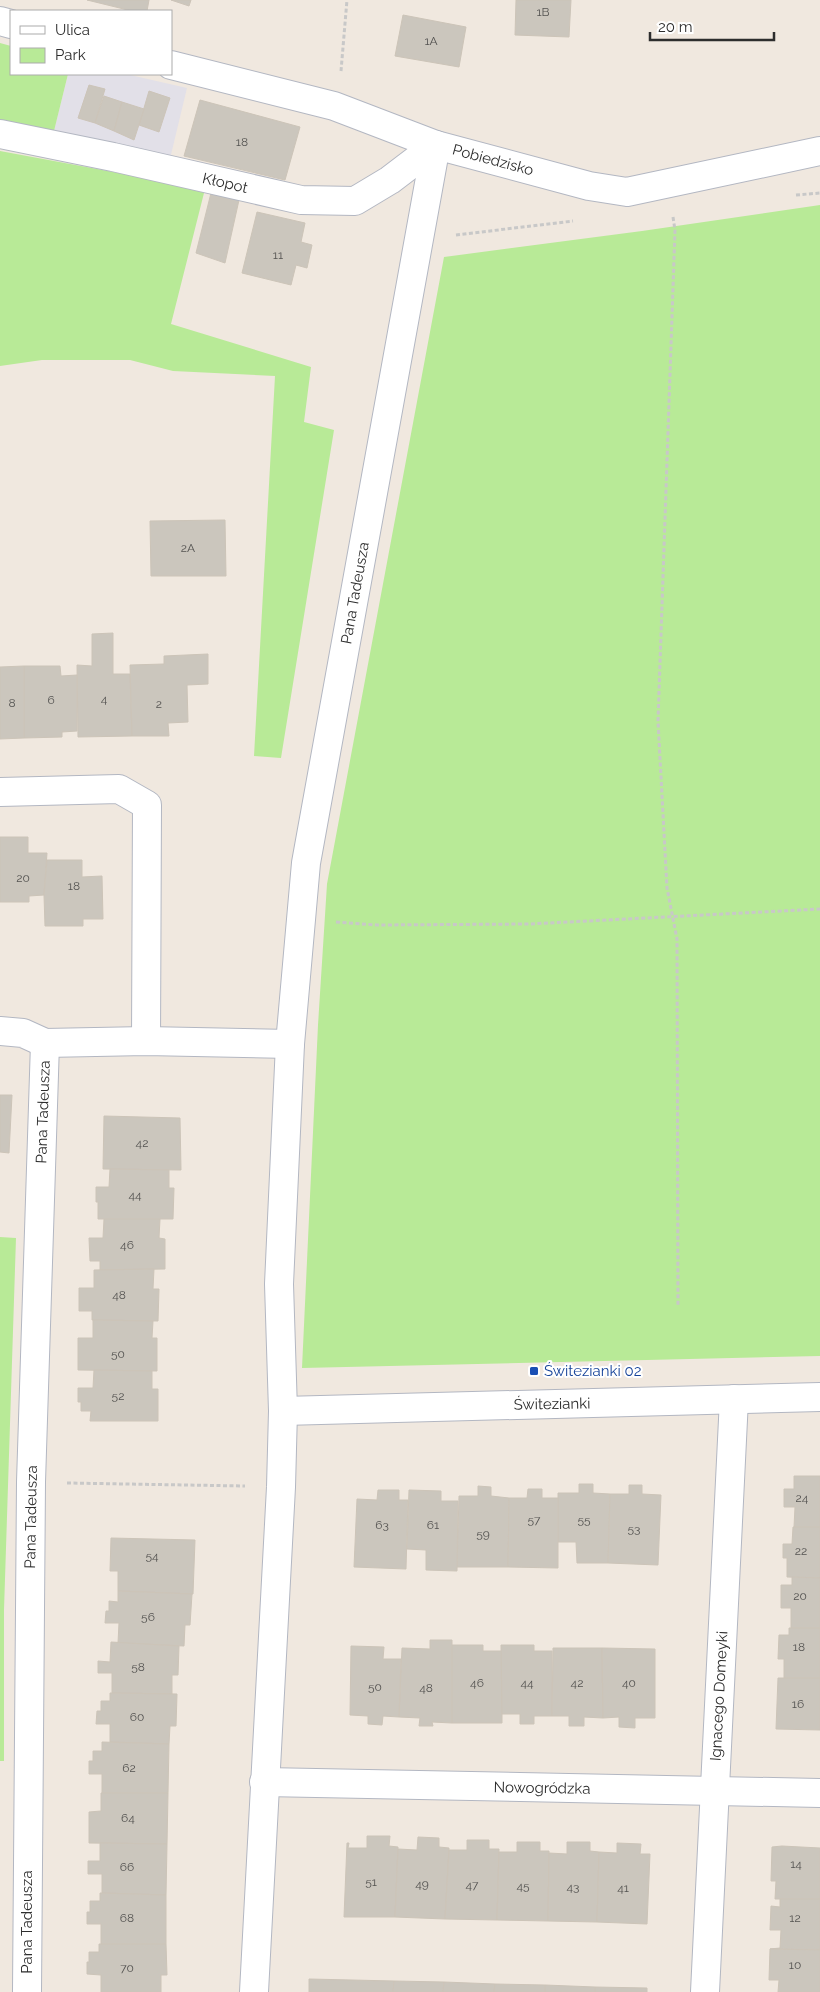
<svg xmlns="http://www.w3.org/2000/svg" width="820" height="1992" font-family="Raleway,sans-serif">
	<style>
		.industrial { fill: #e2e0e8 }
		.green { fill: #b8ea97 }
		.building { fill: #cbc6bd; stroke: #ccc4b8 }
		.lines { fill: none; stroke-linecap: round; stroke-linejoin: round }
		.minor-casing { stroke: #b3b7c2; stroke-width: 30 }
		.path { stroke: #c8c8c8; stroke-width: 3; stroke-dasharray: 4 2.5; stroke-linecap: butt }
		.minor { stroke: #fff; stroke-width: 28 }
		.transit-dot { fill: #1a4fb4; stroke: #fff; stroke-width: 2 }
		.labels { text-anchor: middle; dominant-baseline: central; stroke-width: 4; stroke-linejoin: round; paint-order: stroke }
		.number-label { font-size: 12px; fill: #545351 }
		.street-label { font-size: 15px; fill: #2d2d2d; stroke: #fff }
		.transit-label { font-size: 15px; fill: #164399; stroke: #fff; text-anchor: start }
	</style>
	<rect width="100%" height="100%" fill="#f0e8df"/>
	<path class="industrial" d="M68 74H126L187 88 169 163 53 135Z"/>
	<g class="green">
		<path d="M0 43 11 46V74H68L53 135 0 124Z"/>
		<path d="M0 151 205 189 171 324 311 367 304 422 334 430 281 758 254 756 275 376 173 371 130 360H42L0 366Z"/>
		<path d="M820 205V1356L302 1368 318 1025 327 884 444 257 642 231Z"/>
		<path d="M0 1237 16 1238 4 1610V1761H0Z"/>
	</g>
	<g class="building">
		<path d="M87 0H149L147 11H132Z"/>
		<path d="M171 0H191L189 6Z"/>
		<path d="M516 0H571L569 37 515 35Z"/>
		<path d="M403 15 466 27 459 67 395 56Z"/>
		<path d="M89 85 105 89 95 123 78 118Z"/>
		<path d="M149 91 170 98 159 132 139 125Z"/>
		<path d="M104 96 122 102 114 131 95 123Z"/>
		<path d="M200 100 300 127 285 180 184 156Z"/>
		<path d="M122 102 144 109 134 140 114 131Z"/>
		<path d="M211 193 239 200 225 263 196 253Z"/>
		<path d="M257 212 305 223 301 242 312 245 307 268 296 265 291 285 242 273Z"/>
		<path d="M225 520 226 576H151L150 521Z"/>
		<path d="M113 633V674H130L132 736 78 737 77 665 92 666V634Z"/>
		<path d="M208 654V684L187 685 188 722 168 723 169 736H132L130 665 164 664V656Z"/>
		<path d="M24 666H60L61 676 77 675V731L62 732V737L24 738Z"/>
		<path d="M24 666V738L0 739V667Z"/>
		<path d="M0 837H28V853H47L44 895 29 896V902H0Z"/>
		<path d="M47 860H82V877L102 876 103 919H83V926H45L44 895Z"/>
		<path d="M0 1095H12L9 1153 0 1152Z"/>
		<path d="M104 1116 180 1118 181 1170 103 1169Z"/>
		<path d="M110 1169 169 1170V1188H174L173 1219H98V1202H96V1187H109Z"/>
		<path d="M104 1219H160L159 1238 165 1239V1269L100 1270V1261H90L89 1238H103Z"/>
		<path d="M154 1269 153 1289H159L158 1321 92 1320V1311H79V1288H94V1270Z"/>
		<path d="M93 1320 153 1321 152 1338H157V1371L78 1370V1338H93Z"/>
		<path d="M94 1370 152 1371V1389H158V1421H90L91 1411H81V1402H78V1388H93Z"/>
		<path d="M794 1476H820V1527H794L795 1507H784V1489H794Z"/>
		<path d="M579 1484H593V1493L610 1494 608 1563H577L576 1542H558V1493H579Z"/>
		<path d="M629 1485H642V1494L661 1495 658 1565 608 1563 610 1494H629Z"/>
		<path d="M478 1486 491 1487V1496L509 1498 508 1567H457L459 1496H478Z"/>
		<path d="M528 1489H542V1498H558V1568L508 1567 509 1498H527Z"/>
		<path d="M378 1490H399V1500H408L406 1569 354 1567 357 1499 377 1500Z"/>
		<path d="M409 1490 441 1491V1501H458L457 1571 426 1570V1550L407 1549Z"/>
		<path d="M793 1527H820V1578L787 1577V1558H783V1544H792Z"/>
		<path d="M111 1538 195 1540 193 1594 118 1591V1571H110Z"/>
		<path d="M792 1577 820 1578V1628H791V1608H781V1585H792Z"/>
		<path d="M118 1591 192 1594 190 1625H185L184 1646 118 1643 119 1623H105L106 1611H109V1601L118 1602Z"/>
		<path d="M789 1628H820V1678H784V1659H778L779 1635H789Z"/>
		<path d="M430 1640H452V1723L432 1722 433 1726H419L420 1718 399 1717 402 1648 430 1649Z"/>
		<path d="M111 1642 179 1646 178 1675H172V1694L112 1693V1673H98V1661L110 1662Z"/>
		<path d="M452 1645H483V1651H502V1723H452Z"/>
		<path d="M501 1645H534V1651H552V1716H534V1724H520V1714H502Z"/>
		<path d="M351 1646 384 1647 383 1659H401L399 1717 383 1716 382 1725 368 1724V1716L350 1715Z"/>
		<path d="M553 1648H602L603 1718 584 1717V1726H569V1716H552Z"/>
		<path d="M602 1648 655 1649V1718H635V1728L619 1727V1717L603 1718Z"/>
		<path d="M778 1678H820V1730L776 1729Z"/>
		<path d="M110 1693 177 1694 176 1726H170L169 1744 110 1742V1724H96L97 1711H101V1701H110Z"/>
		<path d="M102 1742 169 1744 168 1793H102V1774H89V1761H93V1751H102Z"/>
		<path d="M101 1793H168L167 1844 89 1843V1812L101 1811Z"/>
		<path d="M367 1836H390L389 1846 398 1847 395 1917H344L347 1843H349L348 1848H367Z"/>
		<path d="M418 1837 439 1838V1847L449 1848 445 1919 395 1917 398 1849 417 1850Z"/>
		<path d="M467 1840H489V1849H499L497 1920 445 1919 449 1850H467Z"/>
		<path d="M517 1842H540V1851H549L548 1921 497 1920 499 1852H517Z"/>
		<path d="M567 1842H590V1851L599 1852 597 1922 548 1921 549 1853 567 1854Z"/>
		<path d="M100 1843 167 1844 166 1895 102 1893V1874H88V1861H100Z"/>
		<path d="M617 1843 641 1844 640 1854H650L647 1924 597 1922 599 1852 617 1853Z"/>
		<path d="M782 1846 820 1848V1899H775L776 1881H771L772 1847Z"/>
		<path d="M100 1893 166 1895V1944H101V1924H87V1912H90V1901H100Z"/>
		<path d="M780 1899H820V1950L770 1949 780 1948 781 1930H770L771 1906 780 1907Z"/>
		<path d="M99 1944H166L167 1975H161V1992H101V1975L87 1974V1962H89V1952H99Z"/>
		<path d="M770 1949 820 1950V1992H778L779 1980H769Z"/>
		<path d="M309 1979 394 1981 393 1992H309Z"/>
		<path d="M394 1981 444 1982 443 1992H393Z"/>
		<path d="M444 1982 495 1984 494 1992H443Z"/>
		<path d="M495 1984 545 1985V1992H494Z"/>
		<path d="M545 1985 595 1987V1992H545Z"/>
		<path d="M595 1987 647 1988V1992H595Z"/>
	</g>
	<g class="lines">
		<defs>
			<g id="minor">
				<path d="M0 21 11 24"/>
				<path d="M171 65 334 106 436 145 589 186 627 192 820 151"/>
				<path d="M0 134 113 157 301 200 355 201 390 180 436 145"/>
				<path d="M0 792 119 789 147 805 146 1041"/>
				<path d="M0 1031 23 1033 45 1043 146 1041 290 1044"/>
				<path d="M283 1411 820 1397"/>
				<path d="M264 1782 820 1793"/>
				<path d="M27 1992 31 1482 45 1043"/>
				<path d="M254 1992 281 1487 283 1411 279 1284 290 1044 306 863 436 145"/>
				<path d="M705 1992 734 1399"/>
			</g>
		</defs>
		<use href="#minor" class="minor-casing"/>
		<g class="path">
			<path d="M341 71 347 0"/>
			<path d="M796 195 820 193"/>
			<path d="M673 217 675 230 658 721 667 888 677 939 678 1307"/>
			<path d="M456 235 573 221"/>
			<path d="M336 922 377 925 529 924 820 909"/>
			<path d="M67 1483 245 1486"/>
		</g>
		<use href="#minor" class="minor"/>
	</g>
	<rect class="transit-dot" x="529" y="1366" width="10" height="10" rx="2.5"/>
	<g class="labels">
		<g class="number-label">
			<text x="543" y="12">1B</text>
			<text x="431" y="41">1A</text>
			<text x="242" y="142">18</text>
			<text x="278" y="255">11</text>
			<text x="188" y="548">2A</text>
			<text x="104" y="699">4</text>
			<text x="51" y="700">6</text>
			<text x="12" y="703">8</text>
			<text x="159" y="704">2</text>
			<text x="23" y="878">20</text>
			<text x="74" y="886">18</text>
			<text x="142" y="1143">42</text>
			<text x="135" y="1195">44</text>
			<text x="127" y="1245">46</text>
			<text x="119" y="1295">48</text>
			<text x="118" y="1354">50</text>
			<text x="118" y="1396">52</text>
			<text x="802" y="1498">24</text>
			<text x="534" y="1520">57</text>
			<text x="584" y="1520">55</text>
			<text x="382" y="1525">63</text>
			<text x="433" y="1525">61</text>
			<text x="634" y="1529">53</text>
			<text x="483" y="1534">59</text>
			<text x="801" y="1551">22</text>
			<text x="152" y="1556">54</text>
			<text x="800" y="1596">20</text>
			<text x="148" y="1617">56</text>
			<text x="799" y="1647">18</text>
			<text x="138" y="1667">58</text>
			<text x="477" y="1683">46</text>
			<text x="527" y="1683">44</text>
			<text x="577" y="1683">42</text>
			<text x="629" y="1683">40</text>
			<text x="375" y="1687">50</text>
			<text x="426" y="1688">48</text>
			<text x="798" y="1704">16</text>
			<text x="137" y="1717">60</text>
			<text x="129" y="1768">62</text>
			<text x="128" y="1818">64</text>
			<text x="796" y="1864">14</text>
			<text x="127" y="1867">66</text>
			<text x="371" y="1882">51</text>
			<text x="422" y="1884">49</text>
			<text x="472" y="1885">47</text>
			<text x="523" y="1886">45</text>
			<text x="573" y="1887">43</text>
			<text x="623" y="1888">41</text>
			<text x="127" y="1918">68</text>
			<text x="795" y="1918">12</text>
			<text x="795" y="1965">10</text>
			<text x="127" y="1968">70</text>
		</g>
		<g class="street-label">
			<text transform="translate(493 160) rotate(15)">Pobiedzisko</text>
			<text transform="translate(225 183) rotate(13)">Kłopot</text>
			<text transform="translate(355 593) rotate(-80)">Pana Tadeusza</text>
			<text transform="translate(43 1112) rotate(-88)">Pana Tadeusza</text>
			<text transform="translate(552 1404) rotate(-1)">Świtezianki</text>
			<text transform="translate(31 1517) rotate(-89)">Pana Tadeusza</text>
			<text transform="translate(719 1696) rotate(-87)">Ignacego Domeyki</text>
			<text transform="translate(542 1788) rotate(1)">Nowogródzka</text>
			<text transform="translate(27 1922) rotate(-90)">Pana Tadeusza</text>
		</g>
		<g class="transit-label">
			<text x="544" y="1371">Świtezianki 02</text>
		</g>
	</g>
	<rect x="10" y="10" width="162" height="65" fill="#ffffff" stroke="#ababab"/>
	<rect x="20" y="26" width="25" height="8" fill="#ffffff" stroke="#ababab"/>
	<text x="55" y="35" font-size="15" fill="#2d2d2d">Ulica</text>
	<rect x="20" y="48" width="25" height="15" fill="#b8ea97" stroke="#ababab"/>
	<text x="55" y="60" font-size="15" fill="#2d2d2d">Park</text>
	<path d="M650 32v8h124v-8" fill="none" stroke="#2d2d2d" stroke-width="2.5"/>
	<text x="658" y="32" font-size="15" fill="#2d2d2d" stroke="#ffffff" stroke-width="4" paint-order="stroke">20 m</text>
</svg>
